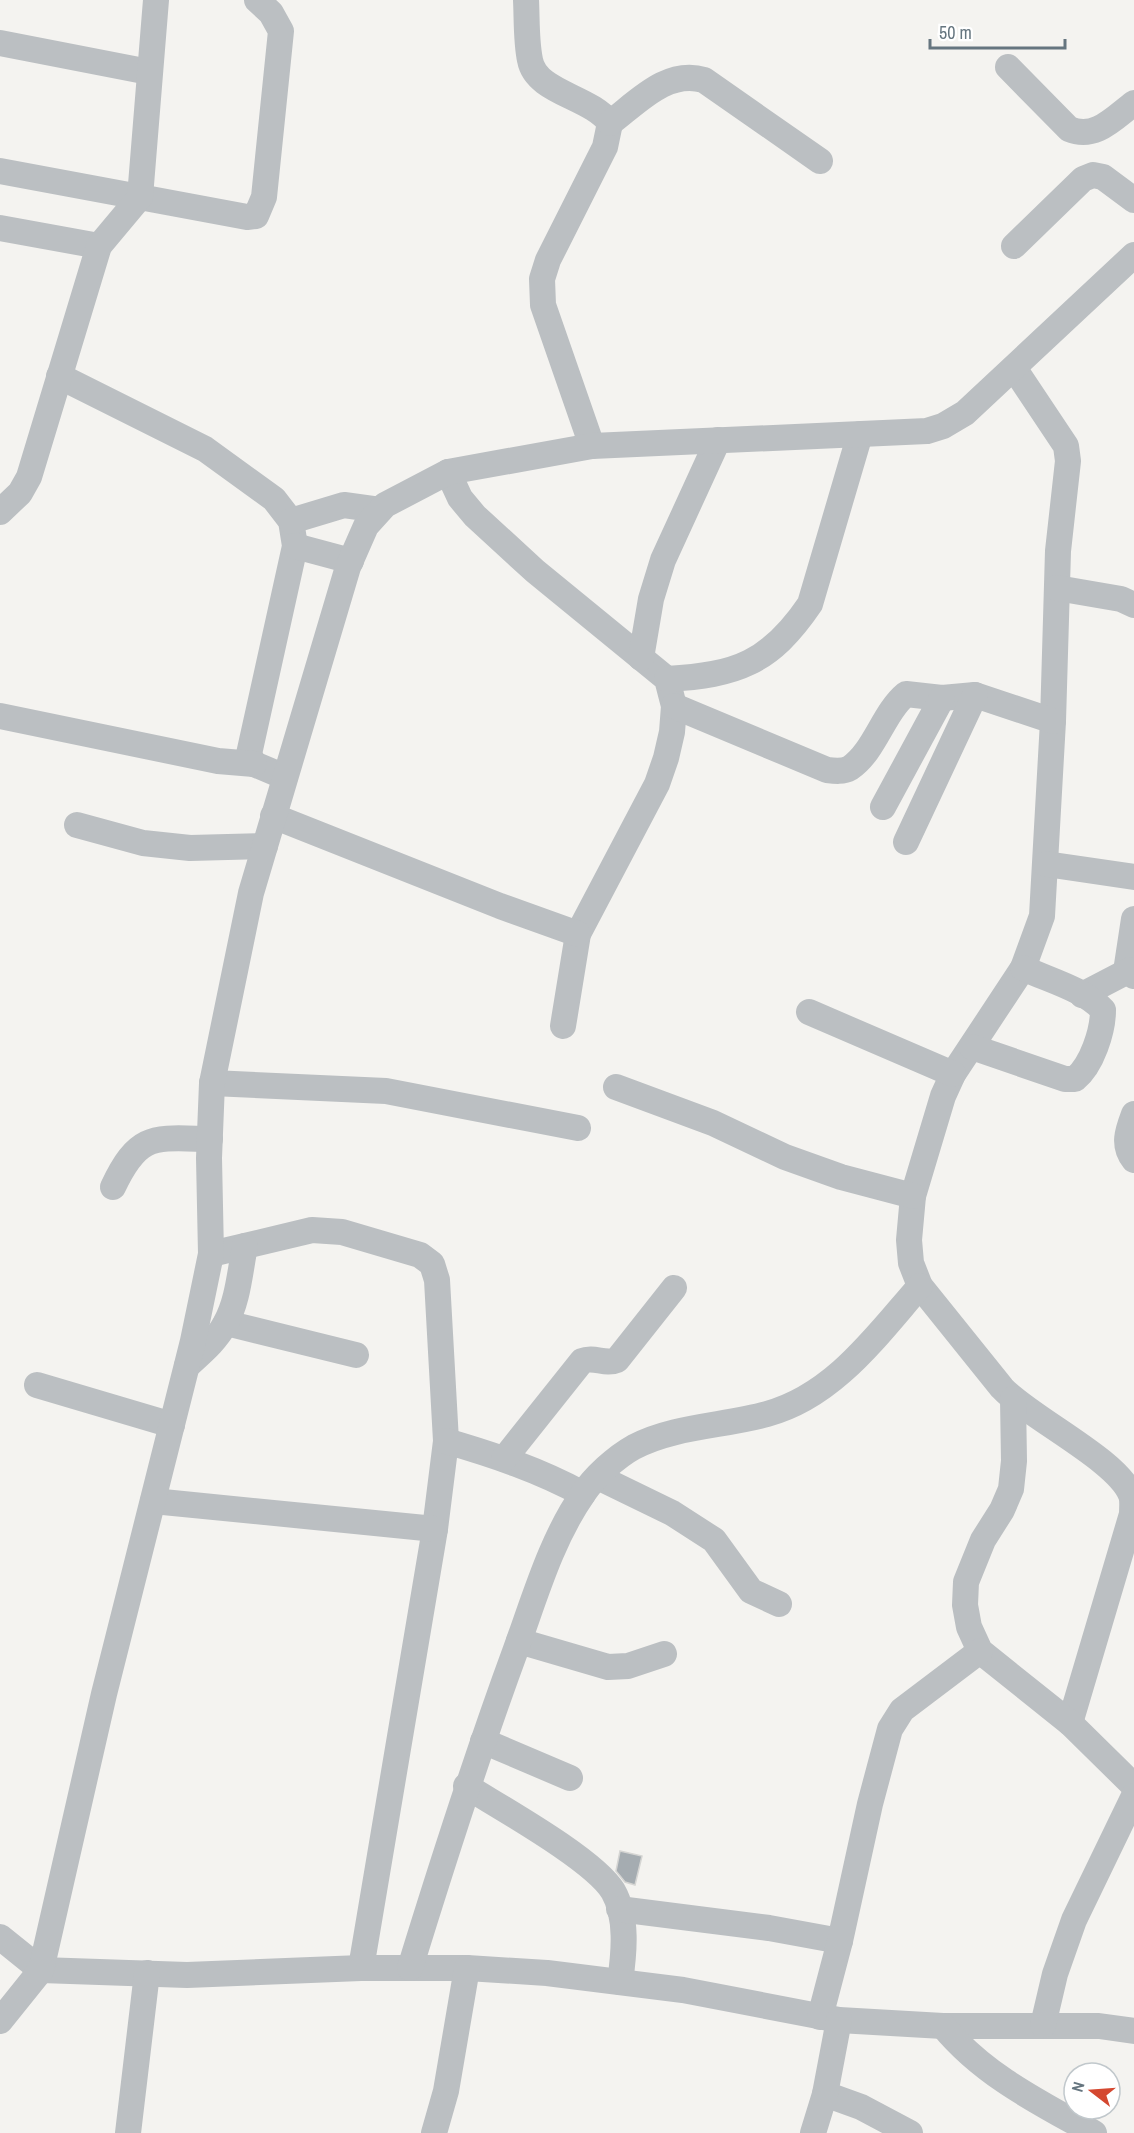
<svg xmlns="http://www.w3.org/2000/svg" width="1134" height="2133" font-family="'Archivo Narrow',sans-serif">
	<style>
		.building { fill: #a5acb1; stroke: #d5d5d3; stroke-width: 1.5 }
		.lines { fill: none; stroke-linecap: round; stroke-linejoin: round }
		.minor { stroke: #bbbfc2; stroke-width: 26 }
	</style>
	<rect width="100%" height="100%" fill="#f4f3f0"/>
	<path class="building" d="M620 1851 642 1856 635 1885 625 1882 616 1871Z"/>
	<g class="lines">
		<g class="minor">
			<path d="M526 0C527 19 526 41 530 60 536 93 590 96 610 123L605 147 548 260 542 279 543 305 592 446"/>
			<path d="M0 43 149 72"/>
			<path d="M1008 67 1069 129C1095 140 1113 119 1134 103"/>
			<path d="M610 123C638 102 667 69 704 80L820 161"/>
			<path d="M0 171 247 217 256 216 264 197 281 31 271 13 257 0"/>
			<path d="M0 228 99 246"/>
			<path d="M1014 246 1083 179 1093 175 1103 177 1134 200"/>
			<path d="M1014 368 1066 446 1068 461 1058 551 1053 721 1042 916 1023 968 953 1074 943 1096 913 1196 909 1240 911 1263 920 1286 1002 1388C1030 1418 1118 1460 1131 1495 1133 1500 1132 1508 1132 1514L1070 1723"/>
			<path d="M59 376 205 449 274 499 291 521 295 546 249 754 254 764 285 777"/>
			<path d="M448 472 460 498 475 516 535 571 667 679 674 706 672 732 666 758 657 784 578 934 563 1026"/>
			<path d="M0 512 20 493 29 477 99 246 140 197 156 0"/>
			<path d="M291 521 344 505 380 510"/>
			<path d="M295 546 351 561"/>
			<path d="M1057 588 1121 599 1134 605"/>
			<path d="M641 658 651 599 663 560 718 440"/>
			<path d="M667 679C737 675 770 663 810 604L860 434"/>
			<path d="M674 706 827 770C835 771 843 772 850 768 875 751 883 713 906 694L942 698 975 695 1053 721"/>
			<path d="M0 716 218 761 254 764"/>
			<path d="M883 807 942 698"/>
			<path d="M273 816 500 906 578 934"/>
			<path d="M77 825 143 843 190 848 265 846"/>
			<path d="M906 842 975 695"/>
			<path d="M1046 864 1134 877"/>
			<path d="M1134 919 1127 965 1134 976"/>
			<path d="M1082 995 1130 970"/>
			<path d="M809 1012 953 1074"/>
			<path d="M972 1047 1065 1079H1075C1092 1065 1103 1031 1103 1010 1084 989 1048 980 1023 968"/>
			<path d="M212 1083 386 1091 578 1128"/>
			<path d="M616 1087 713 1123 785 1157 841 1177 913 1196"/>
			<path d="M1134 1114C1128 1130 1122 1145 1134 1160"/>
			<path d="M113 1187C139 1132 154 1138 210 1139"/>
			<path d="M211 1254 312 1230 342 1232 420 1255 432 1264 437 1280 446 1441 435 1529 361 1968"/>
			<path d="M226 1323 356 1355"/>
			<path d="M187 1366C201 1353 216 1341 225 1324 238 1302 240 1271 245 1246"/>
			<path d="M37 1385 172 1425"/>
			<path d="M1013 1399 1014 1461 1011 1489 1002 1510 983 1540 966 1582 965 1605 969 1627 980 1651 1070 1723 1134 1786"/>
			<path d="M446 1441C494 1455 539 1470 583 1494"/>
			<path d="M504 1459 582 1361C594 1356 605 1365 617 1360L674 1288"/>
			<path d="M598 1477 672 1513 714 1540 751 1591 779 1604"/>
			<path d="M153 1501 435 1529"/>
			<path d="M519 1641 608 1667 628 1666 664 1654"/>
			<path d="M483 1741 570 1778"/>
			<path d="M466 1786C501 1808 593 1859 613 1891 628 1917 624 1954 620 1982"/>
			<path d="M619 1909 769 1928 840 1941"/>
			<path d="M0 1937 41 1970 187 1975 361 1968H467L547 1973 683 1990 839 2020 943 2026H1099L1134 2031"/>
			<path d="M410 1968C443 1861 477 1755 516 1649 535 1597 551 1540 583 1494 594 1477 616 1457 634 1447 674 1426 724 1426 767 1414 834 1396 877 1335 920 1286"/>
			<path d="M820 2017 840 1941 870 1804 890 1729 902 1710 980 1651"/>
			<path d="M0 2021 41 1970 104 1694 193 1341 211 1254 209 1158 212 1083 251 893 348 567 366 526 385 505 448 472 592 446 927 431 943 426 965 413 1134 255"/>
			<path d="M1043 2025 1055 1974 1074 1920 1134 1796"/>
			<path d="M943 2026C983 2075 1040 2103 1094 2133"/>
			<path d="M825 2094 861 2107 910 2133"/>
			<path d="M128 2133 147 1973"/>
			<path d="M434 2133 446 2091 467 1968"/>
			<path d="M813 2133 825 2094 839 2020"/>
		</g>
	</g>
	<g transform="translate(1092 2091) rotate(287)"><circle r="28" fill="#ffffff" stroke="#c1c8cc" stroke-width="1.5"/>
	<path d="M0-4.5L10 22L0 15L-10 22Z" fill="#d44830"/>
	<text y="-9" font-size="16" font-weight="bold" text-anchor="middle" fill="#65757f">N</text>
	</g>
	<path d="M930 39v9h135v-9" fill="none" stroke="#65757f" stroke-width="3"/>
	<text x="939" y="39" font-size="18" fill="#65757f" stroke="#ffffff" stroke-width="4.5" paint-order="stroke">50 m</text>
</svg>
